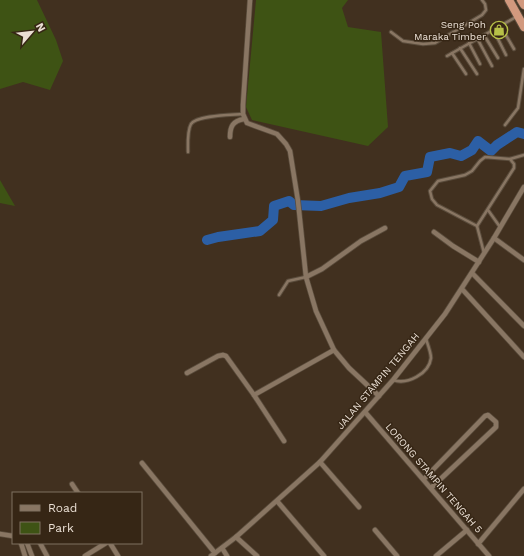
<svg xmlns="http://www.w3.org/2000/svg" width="524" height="556" font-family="'Work Sans',sans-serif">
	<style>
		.green { fill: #3e5314 }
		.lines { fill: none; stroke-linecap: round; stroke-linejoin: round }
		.river { stroke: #2c5fa5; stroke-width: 10 }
		.service-casing { stroke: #5a4c3c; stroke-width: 4.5 }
		.minor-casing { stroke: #5a4c3c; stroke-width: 6 }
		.trunk-casing { stroke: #5a4c3c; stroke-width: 10 }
		.service { stroke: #897663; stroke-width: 2.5 }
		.minor { stroke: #897663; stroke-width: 4.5 }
		.trunk { stroke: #d2997e; stroke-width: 8 }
		.labels { text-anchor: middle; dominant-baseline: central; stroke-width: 3; stroke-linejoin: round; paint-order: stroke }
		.poi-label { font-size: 10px; fill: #eadfd4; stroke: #362615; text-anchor: end }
		.street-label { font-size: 10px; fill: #eadfd4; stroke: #362615 }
	</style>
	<rect width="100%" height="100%" fill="#41301f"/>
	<g class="green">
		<path d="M0 0H37L56 40 63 61 50 90 23 82 0 89Z"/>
		<path d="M256 0H348L342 8 348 27 381 32 388 127 368 146 252 120 246 107Z"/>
		<path d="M0 180 15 206 0 203Z"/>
	</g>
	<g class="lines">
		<path class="river" d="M207 240 218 237 260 231 273 220 274 206 289 201 294 205 321 206 349 198 380 193 399 187 405 176 427 172 430 157 450 153 461 156 472 150 478 141 491 151 497 145 517 132 524 134"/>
		<defs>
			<g id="service">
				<path d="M500 25 514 49"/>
				<path d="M493 29 506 55"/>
				<path d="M391 32 403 41 423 44 435 43 482 15 486 10 485 4 482 0"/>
				<path d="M484 35 498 58"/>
				<path d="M477 38 492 66"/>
				<path d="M469 43 480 64"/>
				<path d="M460 48 477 74"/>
				<path d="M452 53 466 74"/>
				<path d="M447 56 516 17"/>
				<path d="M505 125 518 108 524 69"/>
				<path d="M188 152C188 144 187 131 191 124 197 115 232 115 243 114"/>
				<path d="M510 159 514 164V168L477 226 437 205 432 199 430 191 438 181 465 175 472 171 480 161 485 157 510 159 524 155"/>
				<path d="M488 210 500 227"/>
				<path d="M477 226 484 253"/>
				<path d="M279 295 288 281 306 277"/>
				<path d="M393 380C407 385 429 374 431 358 431 353 428 345 426 339"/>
			</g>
			<g id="minor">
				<path d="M250 0 243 105V114L247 123 277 134 286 144 290 151 298 201 306 277 316 311 334 350 349 368 379 396"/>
				<path d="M230 137C230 126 233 121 244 119"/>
				<path d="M434 232 453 246 479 262"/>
				<path d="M494 238 524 260"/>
				<path d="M472 273 524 326"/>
				<path d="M306 277 322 269 361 241 385 228"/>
				<path d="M462 289 524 357"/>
				<path d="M187 373 218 356 223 355 226 356 254 395 284 441"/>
				<path d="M254 395 334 350"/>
				<path d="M365 412 489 556"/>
				<path d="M320 462 359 507"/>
				<path d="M142 463 215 553"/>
				<path d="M424 479 485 416 488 415 496 422V427L431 488"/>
				<path d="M72 484 78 493"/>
				<path d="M277 501 324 556"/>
				<path d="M375 530 397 556"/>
				<path d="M0 534 13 536"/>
				<path d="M236 537 257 556"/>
				<path d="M21 543 25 556"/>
				<path d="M27 543 32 556"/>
				<path d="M40 543 47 556"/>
				<path d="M110 543 118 556"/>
				<path d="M478 544 524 489"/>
				<path d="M222 548 227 556"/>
				<path d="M85 556 106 543"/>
				<path d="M211 556 236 537 320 462 393 380 445 314 494 238 524 187"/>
				<path d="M436 556 467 530"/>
			</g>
			<g id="trunk">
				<path d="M509 0 524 27"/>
				<path d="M521 0 524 5"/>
			</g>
		</defs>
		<use href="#service" class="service-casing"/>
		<use href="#minor" class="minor-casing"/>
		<use href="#trunk" class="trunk-casing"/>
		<use href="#service" class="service"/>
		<use href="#minor" class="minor"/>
		<use href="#trunk" class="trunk"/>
	</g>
	<defs>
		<symbol id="shop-ring" viewBox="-11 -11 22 22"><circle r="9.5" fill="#362615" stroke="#b7c148" stroke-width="1.5"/><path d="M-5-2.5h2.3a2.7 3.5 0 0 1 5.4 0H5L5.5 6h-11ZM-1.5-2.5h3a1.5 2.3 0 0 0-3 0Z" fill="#b7c148"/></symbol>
	</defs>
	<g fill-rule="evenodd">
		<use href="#shop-ring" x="489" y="20" width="20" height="20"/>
	</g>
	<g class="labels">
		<g class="poi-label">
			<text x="486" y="24">Seng Poh<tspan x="486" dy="12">Maraka Timber</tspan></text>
		</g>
		<g class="street-label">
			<text transform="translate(378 381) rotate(-50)">JALAN STAMPIN TENGAH</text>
			<text transform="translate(434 478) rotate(49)">LORONG STAMPIN TENGAH 5</text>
		</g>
	</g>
	<rect x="12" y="492" width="130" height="52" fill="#362615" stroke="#7e7061"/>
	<rect x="20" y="505" width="20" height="6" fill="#897663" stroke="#7e7061"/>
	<text x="48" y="512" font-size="12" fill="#eadfd4">Road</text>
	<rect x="20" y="522" width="20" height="12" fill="#3e5314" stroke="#7e7061"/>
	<text x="48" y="532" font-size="12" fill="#eadfd4">Park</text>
	<g transform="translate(32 32) rotate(62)" stroke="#362615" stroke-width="3" paint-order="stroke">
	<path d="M0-3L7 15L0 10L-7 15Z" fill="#eadfd4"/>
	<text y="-6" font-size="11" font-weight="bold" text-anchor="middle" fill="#eadfd4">N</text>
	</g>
</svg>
